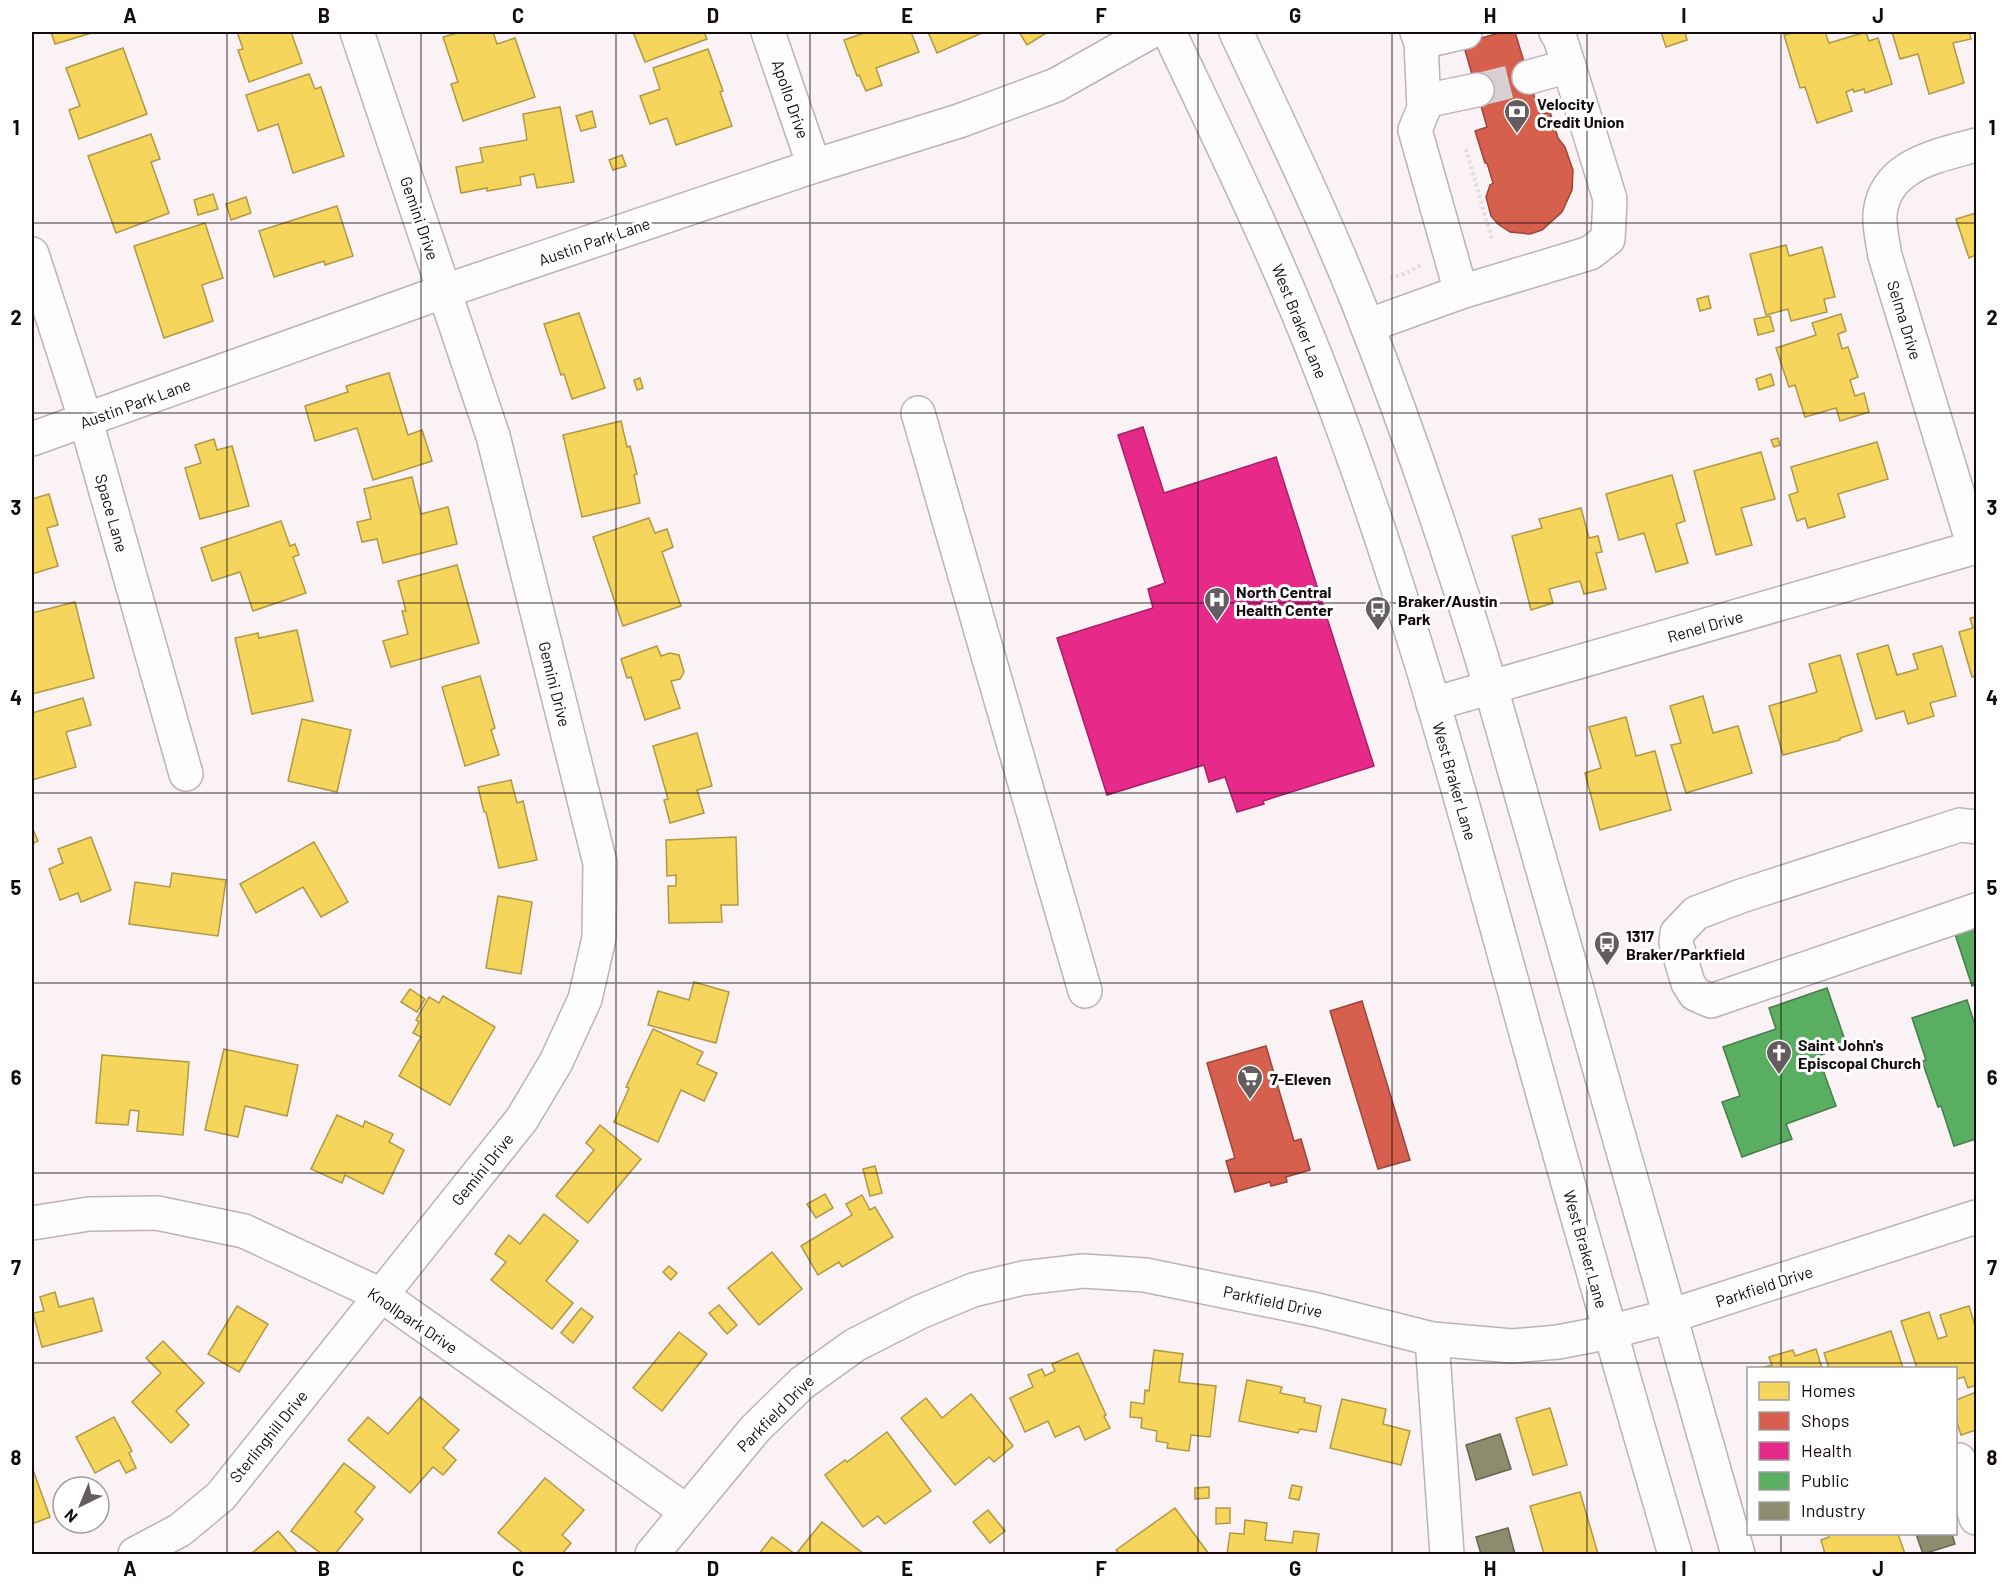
<svg xmlns="http://www.w3.org/2000/svg" width="2008" height="1586" font-family="Barlow,sans-serif">
	<style>
		.homes { fill: #f6d55c; stroke: #b29845; stroke-width: 1.5 }
		.shops { fill: #d6604d; stroke: #9c463a; stroke-width: 1.5 }
		.health { fill: #e7298a; stroke: #a72065; stroke-width: 1.5 }
		.public { fill: #5aae61; stroke: #457d48; stroke-width: 1.5 }
		.industry { fill: #8c8c6e; stroke: #686551; stroke-width: 1.5 }
		.lines { fill: none; stroke-linecap: round; stroke-linejoin: round }
		.minor-tunnel { stroke: #d7cfd2; stroke-width: 33; stroke-dasharray: 33 16; stroke-linecap: butt }
		.minor-casing { stroke: #bbb3b6; stroke-width: 36 }
		.major-casing { stroke: #bbb3b6; stroke-width: 36 }
		.path { stroke: #e0dede; stroke-width: 4; stroke-dasharray: 3 3; stroke-linecap: butt }
		.minor { stroke: #fefdfe; stroke-width: 33 }
		.major { stroke: #fefdfe; stroke-width: 33 }
		.grid { fill: none; stroke: #130b0e; stroke-width: 1.5; stroke-opacity: 0.55 }
		.labels { text-anchor: middle; dominant-baseline: central; stroke-width: 6; stroke-linejoin: round; paint-order: stroke }
		.street-label { font-size: 16px; fill: #130b0e; stroke: #fff }
		.poi-label { font-size: 16px; font-weight: bold; fill: #130b0e; stroke: #fff; text-anchor: start }
		.neatline { fill: none; stroke: #130b0e; stroke-width: 2 }
		.grid-label { font-size: 20px; text-anchor: middle; font-weight: bold; fill: #130b0e }
	</style>
	<rect width="100%" height="100%" fill="#faf2f5"/>
	<g class="homes">
		<path d="M51 32H95L55 44Z"/>
		<path d="M237 32H291L302 63 249 82 238 50 243 49Z"/>
		<path d="M461 32H493L497 44 515 38 535 97 463 121 451 84 458 82 443 37Z"/>
		<path d="M633 32H704L707 39 645 62Z"/>
		<path d="M867 32H911L919 52 876 68 882 85 866 91 859 75 857 76 844 40Z"/>
		<path d="M928 32H982V33L937 53Z"/>
		<path d="M1019 32H1048L1027 45Z"/>
		<path d="M1661 32H1685L1687 40 1666 47Z"/>
		<path d="M1796 32H1825L1829 43 1866 32 1869 41 1878 38 1892 84 1865 93 1864 89 1854 92 1853 89 1846 92 1852 111 1817 123 1805 87 1800 88 1784 35Z"/>
		<path d="M1892 32H1969L1971 39 1953 43 1964 83 1929 94 1918 54 1900 59Z"/>
		<path d="M123 48 147 114 79 139 69 110 80 106 66 68Z"/>
		<path d="M708 49 723 91 720 92 732 126 676 145 667 118 650 124 640 96 660 89 653 68Z"/>
		<path d="M309 74 315 89 321 87 344 156 293 173 278 124 258 131 246 95Z"/>
		<path d="M560 107 574 182 537 188 534 174 520 177 521 185 487 191V188L461 193 456 167 483 162 480 148 527 140 523 114Z"/>
		<path d="M592 111 596 127 581 131 576 116Z"/>
		<path d="M151 134 160 159 151 162 169 213 116 233 88 156Z"/>
		<path d="M622 155 626 166 613 170 609 160Z"/>
		<path d="M213 194 218 209 198 215 194 200Z"/>
		<path d="M246 197 251 213 231 220 226 204Z"/>
		<path d="M337 206 353 256 325 265 324 261 274 277 259 231Z"/>
		<path d="M1976 213V255L1969 258 1956 219Z"/>
		<path d="M205 223 223 278 202 285 213 321 164 338 134 246Z"/>
		<path d="M1786 245 1789 256 1822 247 1835 297 1824 299 1827 312 1791 321 1788 309 1766 315 1750 254Z"/>
		<path d="M1708 296 1711 308 1700 311 1697 299Z"/>
		<path d="M579 313 605 388 572 399 564 374 561 375 544 324Z"/>
		<path d="M1841 314 1846 331 1838 334 1842 349 1848 347 1858 377 1850 380 1855 396 1864 393 1869 412 1840 421 1836 408 1805 417 1795 385 1789 387 1776 348 1816 335 1812 323Z"/>
		<path d="M1770 316 1774 331 1758 335 1754 319Z"/>
		<path d="M389 373 408 435 422 430 432 461 373 480 357 428 315 441 305 406 348 392 346 386Z"/>
		<path d="M1771 374 1774 385 1759 390 1756 379Z"/>
		<path d="M640 378 643 388 637 390 634 380Z"/>
		<path d="M621 421 627 447 630 446 637 474 634 475 640 503 582 517 563 435Z"/>
		<path d="M1778 438 1780 445 1774 447 1771 440Z"/>
		<path d="M214 439 217 450 232 446 249 506 200 519 185 468 201 463 195 445Z"/>
		<path d="M1877 442 1888 479 1838 494 1845 517 1808 528 1805 518 1797 521 1789 495 1798 492 1791 467Z"/>
		<path d="M1761 452 1775 499 1741 508 1752 545 1716 555 1694 471Z"/>
		<path d="M1672 475 1685 521 1676 524 1688 563 1656 572 1644 533 1619 540 1606 494Z"/>
		<path d="M412 477 421 514 448 507 457 544 383 563 377 539 362 542 357 522 371 519 364 489Z"/>
		<path d="M49 494 58 525 47 528 58 566 32 574V499Z"/>
		<path d="M1581 508 1589 538 1598 536 1602 552 1596 553 1606 589 1584 594 1580 581 1549 589 1553 603 1531 610 1512 536 1542 528 1539 519Z"/>
		<path d="M649 518 655 533 667 529 673 547 662 552 681 606 623 626 593 537Z"/>
		<path d="M281 521 290 546 295 544 299 555 293 557 306 593 253 611 240 572 212 581 201 548Z"/>
		<path d="M457 565 479 643 391 667 383 641 408 634 402 611H406L398 581Z"/>
		<path d="M75 602 94 678 32 694V613Z"/>
		<path d="M1976 617V676L1972 677 1959 632 1973 628 1970 618Z"/>
		<path d="M297 630 313 701 252 714 235 638 258 633 259 638Z"/>
		<path d="M1888 645 1897 675 1918 669 1913 654 1942 646 1956 696 1930 703 1934 716 1908 724 1904 711 1876 719 1857 654Z"/>
		<path d="M657 646 661 656 670 653 679 655 684 672 680 679 671 681 680 708 645 720 631 677 627 678 621 659Z"/>
		<path d="M1840 655 1862 731 1840 738V740L1783 755 1769 706 1817 692 1809 664Z"/>
		<path d="M480 676 495 728 491 730 499 755 465 766 442 687Z"/>
		<path d="M1703 696 1713 733 1738 726 1752 773 1686 793 1671 745 1681 743 1670 706Z"/>
		<path d="M83 698 91 725 66 732 76 767 32 780V713Z"/>
		<path d="M1626 717 1636 756 1655 751 1671 810 1600 830 1585 773 1601 768 1589 727Z"/>
		<path d="M302 719 351 730 337 792 288 781Z"/>
		<path d="M697 733 712 786 697 790 704 813 670 823 664 800 668 799 653 746Z"/>
		<path d="M511 780 517 803 523 801 537 860 499 868 486 812H484L478 787Z"/>
		<path d="M32 827 38 841 32 844Z"/>
		<path d="M91 837 111 890 81 902 78 893 60 900 49 869 63 863 58 849Z"/>
		<path d="M736 837 738 905H721L722 922 669 923 668 886H676V875L667 876 666 840Z"/>
		<path d="M314 842 348 902 321 917 303 887 256 913 240 884Z"/>
		<path d="M172 873 226 880 218 936 129 924 135 882 170 887Z"/>
		<path d="M498 896 532 902 521 974 486 968Z"/>
		<path d="M694 982 729 992 716 1043 648 1025 658 991 689 1000Z"/>
		<path d="M410 989 425 999 417 1012 401 1002Z"/>
		<path d="M443 996 495 1027 450 1105 399 1076 421 1037 413 1033 419 1022 416 1020 429 997 439 1003Z"/>
		<path d="M653 1029 703 1052 697 1064 717 1073 704 1101 681 1090 658 1142 614 1122 629 1088 626 1087Z"/>
		<path d="M224 1049 298 1065 287 1116 245 1106 238 1137 205 1130Z"/>
		<path d="M102 1055 189 1062 183 1135 137 1131 139 1111 130 1110 128 1125 96 1123Z"/>
		<path d="M337 1115 363 1127 365 1121 393 1134 389 1142 404 1150 383 1194 345 1175 342 1183 311 1169Z"/>
		<path d="M600 1125 641 1159 588 1223 556 1196 594 1150 586 1143Z"/>
		<path d="M875 1166 882 1193 870 1196 863 1169Z"/>
		<path d="M825 1194 833 1208 816 1218 807 1204Z"/>
		<path d="M862 1195 870 1210 875 1207 893 1237 842 1267 839 1262 818 1275 801 1246 852 1215 846 1204Z"/>
		<path d="M544 1214 578 1241 546 1281 573 1303 552 1329 491 1280 506 1262 495 1254 499 1248 509 1235 520 1244Z"/>
		<path d="M772 1252 802 1289 759 1325 728 1288Z"/>
		<path d="M669 1266 677 1273 671 1280 663 1272Z"/>
		<path d="M55 1292 59 1307 93 1298 102 1331 42 1347 33 1313 44 1311 40 1297Z"/>
		<path d="M719 1305 737 1325 727 1334 709 1313Z"/>
		<path d="M237 1306 268 1324 239 1372 208 1354Z"/>
		<path d="M1969 1306 1976 1329V1385L1968 1388 1964 1377 1956 1379V1368H1917L1901 1321 1929 1312 1938 1339 1947 1336 1940 1315Z"/>
		<path d="M581 1308 593 1317 573 1343 561 1333Z"/>
		<path d="M1891 1331 1903 1368H1829L1824 1353Z"/>
		<path d="M679 1332 707 1354 662 1411 633 1388Z"/>
		<path d="M163 1341 204 1383 176 1411 189 1425 171 1443 132 1402 161 1373 146 1358Z"/>
		<path d="M1816 1349 1822 1368H1760L1772 1365 1769 1357 1793 1350 1795 1356Z"/>
		<path d="M1154 1350 1183 1354 1179 1382 1216 1386 1210 1437 1191 1435 1189 1451 1167 1448 1168 1443 1156 1441 1157 1431 1141 1428 1142 1418 1130 1417 1131 1402 1144 1404 1145 1390 1149 1391Z"/>
		<path d="M1078 1353 1106 1415 1104 1416 1110 1428 1085 1440 1079 1426 1055 1437 1048 1421 1025 1432 1010 1398 1033 1387 1028 1375 1042 1369 1045 1376 1055 1371 1052 1364Z"/>
		<path d="M1247 1380 1282 1387 1280 1393 1305 1398 1304 1402 1321 1406 1316 1432 1300 1429 1298 1433 1239 1421Z"/>
		<path d="M1976 1392V1430L1961 1435 1956 1420V1400Z"/>
		<path d="M971 1394 1013 1446 994 1462 989 1457 955 1485 901 1418 926 1398 942 1418Z"/>
		<path d="M420 1397 459 1430 443 1448 456 1460 443 1475 433 1467 410 1493 348 1440 368 1417 388 1434Z"/>
		<path d="M1342 1399 1386 1409 1383 1424 1410 1431 1401 1465 1330 1448Z"/>
		<path d="M1550 1408 1567 1465 1533 1475 1516 1418Z"/>
		<path d="M114 1417 132 1451 129 1453 136 1468 126 1473 119 1460 95 1473 76 1437Z"/>
		<path d="M887 1432 931 1491 885 1524 878 1516 863 1527 825 1475 845 1460 847 1462Z"/>
		<path d="M344 1463 375 1487 355 1512 363 1519 335 1554H322L291 1531Z"/>
		<path d="M32 1467 50 1517 32 1524Z"/>
		<path d="M545 1478 584 1510 562 1535 571 1543 562 1554H524L498 1533Z"/>
		<path d="M1292 1485 1302 1487 1299 1500 1289 1498Z"/>
		<path d="M1209 1487V1498L1195 1499V1488Z"/>
		<path d="M1580 1492 1598 1554H1544L1530 1506Z"/>
		<path d="M1175 1508 1209 1554H1120L1116 1550Z"/>
		<path d="M1216 1508H1230V1523L1216 1524Z"/>
		<path d="M988 1510 1005 1531 990 1543 973 1522Z"/>
		<path d="M1245 1520 1267 1523 1265 1540 1292 1543 1294 1531 1319 1534 1316 1554H1227L1230 1533 1244 1534Z"/>
		<path d="M822 1522 864 1554H796Z"/>
		<path d="M278 1531 298 1554H251Z"/>
		<path d="M1828 1534H1898L1905 1554H1825L1821 1540 1829 1537Z"/>
		<path d="M772 1537 795 1554H759Z"/>
	</g>
	<g class="shops">
		<path d="M1503 32H1515L1540 115 1550 112 1558 138 1565 147 1573 170 1572 190 1562 212 1542 230 1530 234 1510 232 1498 224 1491 216 1486 197 1490 185 1493 183 1487 163H1485L1475 131 1487 127 1463 43Z"/>
		<path d="M1362 1001 1410 1160 1378 1169 1330 1011Z"/>
		<path d="M1266 1046 1294 1141 1301 1139 1310 1170 1286 1177 1287 1182 1271 1186 1270 1182 1235 1192 1226 1161 1235 1158 1207 1063Z"/>
	</g>
	<path class="health" d="M1143 427 1164 493 1276 457 1374 766 1263 801 1264 804 1237 812 1225 777 1209 782 1204 765 1107 795 1057 638 1153 608 1148 589 1165 583 1118 435Z"/>
	<g class="public">
		<path d="M1976 927V984L1972 986 1955 934Z"/>
		<path d="M1827 988 1847 1046 1818 1056 1836 1106 1786 1124 1792 1139 1742 1157 1722 1102 1740 1096 1723 1047 1776 1029 1769 1008Z"/>
		<path d="M1967 1000 1976 1028V1139L1954 1146 1941 1106 1938 1107 1922 1061 1926 1060 1912 1018Z"/>
	</g>
	<g class="industry">
		<path d="M1500 1434 1511 1469 1476 1480 1466 1445Z"/>
		<path d="M1508 1528 1515 1554H1481L1476 1537Z"/>
		<path d="M1916 1534H1952L1955 1544 1923 1554Z"/>
	</g>
	<g class="lines">
		<path class="minor-tunnel" d="M1477 90 1529 77"/>
		<defs>
			<g id="minor">
				<path d="M768 32 814 166"/>
				<path d="M1421 42 1465 32"/>
				<path d="M1529 77 1569 66"/>
				<path d="M1424 101 1477 90"/>
				<path d="M32 254 86 421 186 774"/>
				<path d="M1461 292 1590 253 1608 239 1610 199 1560 38 1556 32"/>
				<path d="M1367 326 1461 292 1415 130 1424 108 1421 42 1417 32"/>
				<path d="M918 413 1085 991"/>
				<path d="M32 439 445 291 814 166 959 121 1056 85 1150 32"/>
				<path d="M1974 547 1885 256C1883 243 1879 227 1880 214 1885 164 1938 156 1976 145"/>
				<path d="M1433 704 1976 547"/>
				<path d="M1976 827 1960 825 1741 896 1696 913 1677 933 1676 943 1688 983 1695 994 1711 1001 1976 910"/>
				<path d="M32 1223 89 1214 157 1213 244 1231 381 1295 686 1511"/>
				<path d="M1432 1339 1447 1554"/>
				<path d="M1959 1460 1976 1518"/>
				<path d="M135 1554 180 1530 221 1496 522 1119 556 1062 585 999 599 938 600 863 493 436 357 32"/>
				<path d="M652 1554 755 1429 802 1383 855 1345 920 1312 973 1290 1023 1278 1083 1271 1145 1275 1317 1310 1432 1339 1512 1346 1558 1342 1610 1332 1670 1316 1976 1217"/>
			</g>
			<g id="major">
				<path d="M1169 32C1223 146 1279 260 1324 378 1404 584 1461 798 1520 1011 1570 1193 1622 1373 1675 1554"/>
				<path d="M1236 32C1278 122 1322 212 1359 305 1409 431 1452 559 1491 688L1738 1554"/>
			</g>
		</defs>
		<use href="#minor" class="minor-casing"/>
		<use href="#major" class="major-casing"/>
		<g class="path">
			<path d="M1466 149 1492 240"/>
			<path d="M1390 278 1407 273 1420 265 1421 263"/>
		</g>
		<use href="#minor" class="minor"/>
		<use href="#major" class="major"/>
	</g>
	<path class="grid" d="M227 32V1554M421 32V1554M616 32V1554M810 32V1554M1004 32V1554M1198 32V1554M1392 32V1554M1587 32V1554M1781 32V1368M32 223H1976M32 413H1976M32 603H1976M32 793H1976M32 983H1976M32 1173H1976M32 1363H1976M1781 1534V1554"/>
	<defs>
		<symbol id="bank-pin" viewBox="-11 -11 22 30"><path d="M0 17L-7.5 6A9.5 9.5 0 1 1 7.5 6Z" fill="#645c5f" stroke="#fff"/><path d="M-6-4H6V4H-6ZM0-2.3a2.3 2.3 0 1 0 0 4.6a2.3 2.3 0 1 0 0-4.6Z" fill="#fff"/></symbol>
		<symbol id="hospital-pin" viewBox="-11 -11 22 30"><path d="M0 17L-7.5 6A9.5 9.5 0 1 1 7.5 6Z" fill="#645c5f" stroke="#fff"/><path d="M-5-5h3v3.5h4V-5h3V5h-3V1.5h-4V5h-3Z" fill="#fff"/></symbol>
		<symbol id="bus-pin" viewBox="-11 -11 22 30"><path d="M0 17L-7.5 6A9.5 9.5 0 1 1 7.5 6Z" fill="#645c5f" stroke="#fff"/><path d="M-5-6H5V4H4V6H2V4H-2V6H-4V4H-5ZM-3.5-4V0h7V-4ZM-3.5 1.2v1.5H-2V1.2ZM2 1.2v1.5H3.5V1.2Z" fill="#fff"/></symbol>
		<symbol id="church-pin" viewBox="-11 -11 22 30"><path d="M0 17L-7.5 6A9.5 9.5 0 1 1 7.5 6Z" fill="#645c5f" stroke="#fff"/><path d="M-1.2-6h2.4v3.5h3.3v2.4h-3.3V6h-2.4V-.1h-3.3v-2.4h3.3Z" fill="#fff"/></symbol>
		<symbol id="supermarket-pin" viewBox="-11 -11 22 30"><path d="M0 17L-7.5 6A9.5 9.5 0 1 1 7.5 6Z" fill="#645c5f" stroke="#fff"/><path d="M-6-5.5h2.5l.6 2H6L4.5 2H-2.5L-4.4-4H-6ZM-1.5 3.2a1.3 1.3 0 1 0 .1 0ZM3 3.2a1.3 1.3 0 1 0 .1 0Z" fill="#fff"/></symbol>
	</defs>
	<g fill-rule="evenodd">
		<use href="#bank-pin" x="1502" y="97" width="30" height="40"/>
		<use href="#hospital-pin" x="1202" y="585" width="30" height="40"/>
		<use href="#bus-pin" x="1363" y="594" width="30" height="40"/>
		<use href="#bus-pin" x="1592" y="929" width="30" height="40"/>
		<use href="#church-pin" x="1764" y="1038" width="30" height="40"/>
		<use href="#supermarket-pin" x="1235" y="1063" width="30" height="40"/>
	</g>
	<g class="labels">
		<g class="street-label">
			<text transform="translate(791 99) rotate(71)">Apollo Drive</text>
			<text transform="translate(420 218) rotate(71)">Gemini Drive</text>
			<text transform="translate(594 241) rotate(-19)">Austin Park Lane</text>
			<text transform="translate(1905 320) rotate(73)">Selma Drive</text>
			<text transform="translate(1300 321) rotate(68)">West Braker Lane</text>
			<text transform="translate(135 403) rotate(-20)">Austin Park Lane</text>
			<text transform="translate(112 513) rotate(74)">Space Lane</text>
			<text transform="translate(1705 626) rotate(-16)">Renel Drive</text>
			<text transform="translate(555 684) rotate(76)">Gemini Drive</text>
			<text transform="translate(1455 781) rotate(74)">West Braker Lane</text>
			<text transform="translate(482 1169) rotate(-51)">Gemini Drive</text>
			<text transform="translate(1586 1249) rotate(74)">West Braker Lane</text>
			<text transform="translate(1764 1286) rotate(-18)">Parkfield Drive</text>
			<text transform="translate(1273 1301) rotate(12)">Parkfield Drive</text>
			<text transform="translate(413 1320) rotate(34)">Knollpark Drive</text>
			<text transform="translate(775 1413) rotate(-45)">Parkfield Drive</text>
			<text transform="translate(268 1436) rotate(-51)">Sterlinghill Drive</text>
		</g>
		<g class="poi-label">
			<text x="1537" y="103">Velocity<tspan x="1537" dy="18">Credit Union</tspan></text>
			<text x="1236" y="591">North Central<tspan x="1236" dy="18">Health Center</tspan></text>
			<text x="1398" y="600">Braker/Austin<tspan x="1398" dy="18">Park</tspan></text>
			<text x="1626" y="935">1317<tspan x="1626" dy="18">Braker/Parkfield</tspan></text>
			<text x="1798" y="1044">Saint John's<tspan x="1798" dy="18">Episcopal Church</tspan></text>
			<text x="1270" y="1078">7-Eleven</text>
		</g>
	</g>
	<rect width="2008" height="1586" fill="none" stroke="#ffffff" stroke-width="66"/>
	<rect x="1747" y="1367" width="210" height="168" fill="#ffffff" stroke="#a19d9f" stroke-width="1.5"/>
	<rect x="1759" y="1382" width="30" height="18" fill="#f6d55c" stroke="#a19d9f" stroke-width="1.5"/>
	<text x="1801" y="1397" font-size="18" fill="#130b0e">Homes</text>
	<rect x="1759" y="1412" width="30" height="18" fill="#d6604d" stroke="#a19d9f" stroke-width="1.5"/>
	<text x="1801" y="1427" font-size="18" fill="#130b0e">Shops</text>
	<rect x="1759" y="1442" width="30" height="18" fill="#e7298a" stroke="#a19d9f" stroke-width="1.5"/>
	<text x="1801" y="1457" font-size="18" fill="#130b0e">Health</text>
	<rect x="1759" y="1472" width="30" height="18" fill="#5aae61" stroke="#a19d9f" stroke-width="1.5"/>
	<text x="1801" y="1487" font-size="18" fill="#130b0e">Public</text>
	<rect x="1759" y="1502" width="30" height="18" fill="#8c8c6e" stroke="#a19d9f" stroke-width="1.5"/>
	<text x="1801" y="1517" font-size="18" fill="#130b0e">Industry</text>
	<g transform="translate(81 1505) rotate(223)"><circle r="28" fill="#ffffff" stroke="#a19d9f" stroke-width="1.5"/>
	<path d="M0-4.5L10 22L0 15L-10 22Z" fill="#645c5f"/>
	<text y="-9" font-size="16" font-weight="bold" text-anchor="middle" fill="#130b0e">N</text>
	</g>
	<rect x="33" y="33" width="1942" height="1520" class="neatline"/>
	<g class="grid-label">
		<text x="130" y="23">A</text>
		<text x="324" y="23">B</text>
		<text x="518" y="23">C</text>
		<text x="713" y="23">D</text>
		<text x="907" y="23">E</text>
		<text x="1101" y="23">F</text>
		<text x="1295" y="23">G</text>
		<text x="1490" y="23">H</text>
		<text x="1684" y="23">I</text>
		<text x="1878" y="23">J</text>
		<text x="16" y="135">1</text>
		<text x="1992" y="135">1</text>
		<text x="16" y="325">2</text>
		<text x="1992" y="325">2</text>
		<text x="16" y="515">3</text>
		<text x="1992" y="515">3</text>
		<text x="16" y="705">4</text>
		<text x="1992" y="705">4</text>
		<text x="16" y="895">5</text>
		<text x="1992" y="895">5</text>
		<text x="16" y="1085">6</text>
		<text x="1992" y="1085">6</text>
		<text x="16" y="1275">7</text>
		<text x="1992" y="1275">7</text>
		<text x="16" y="1465">8</text>
		<text x="1992" y="1465">8</text>
		<text x="130" y="1576">A</text>
		<text x="324" y="1576">B</text>
		<text x="518" y="1576">C</text>
		<text x="713" y="1576">D</text>
		<text x="907" y="1576">E</text>
		<text x="1101" y="1576">F</text>
		<text x="1295" y="1576">G</text>
		<text x="1490" y="1576">H</text>
		<text x="1684" y="1576">I</text>
		<text x="1878" y="1576">J</text>
	</g>
</svg>
